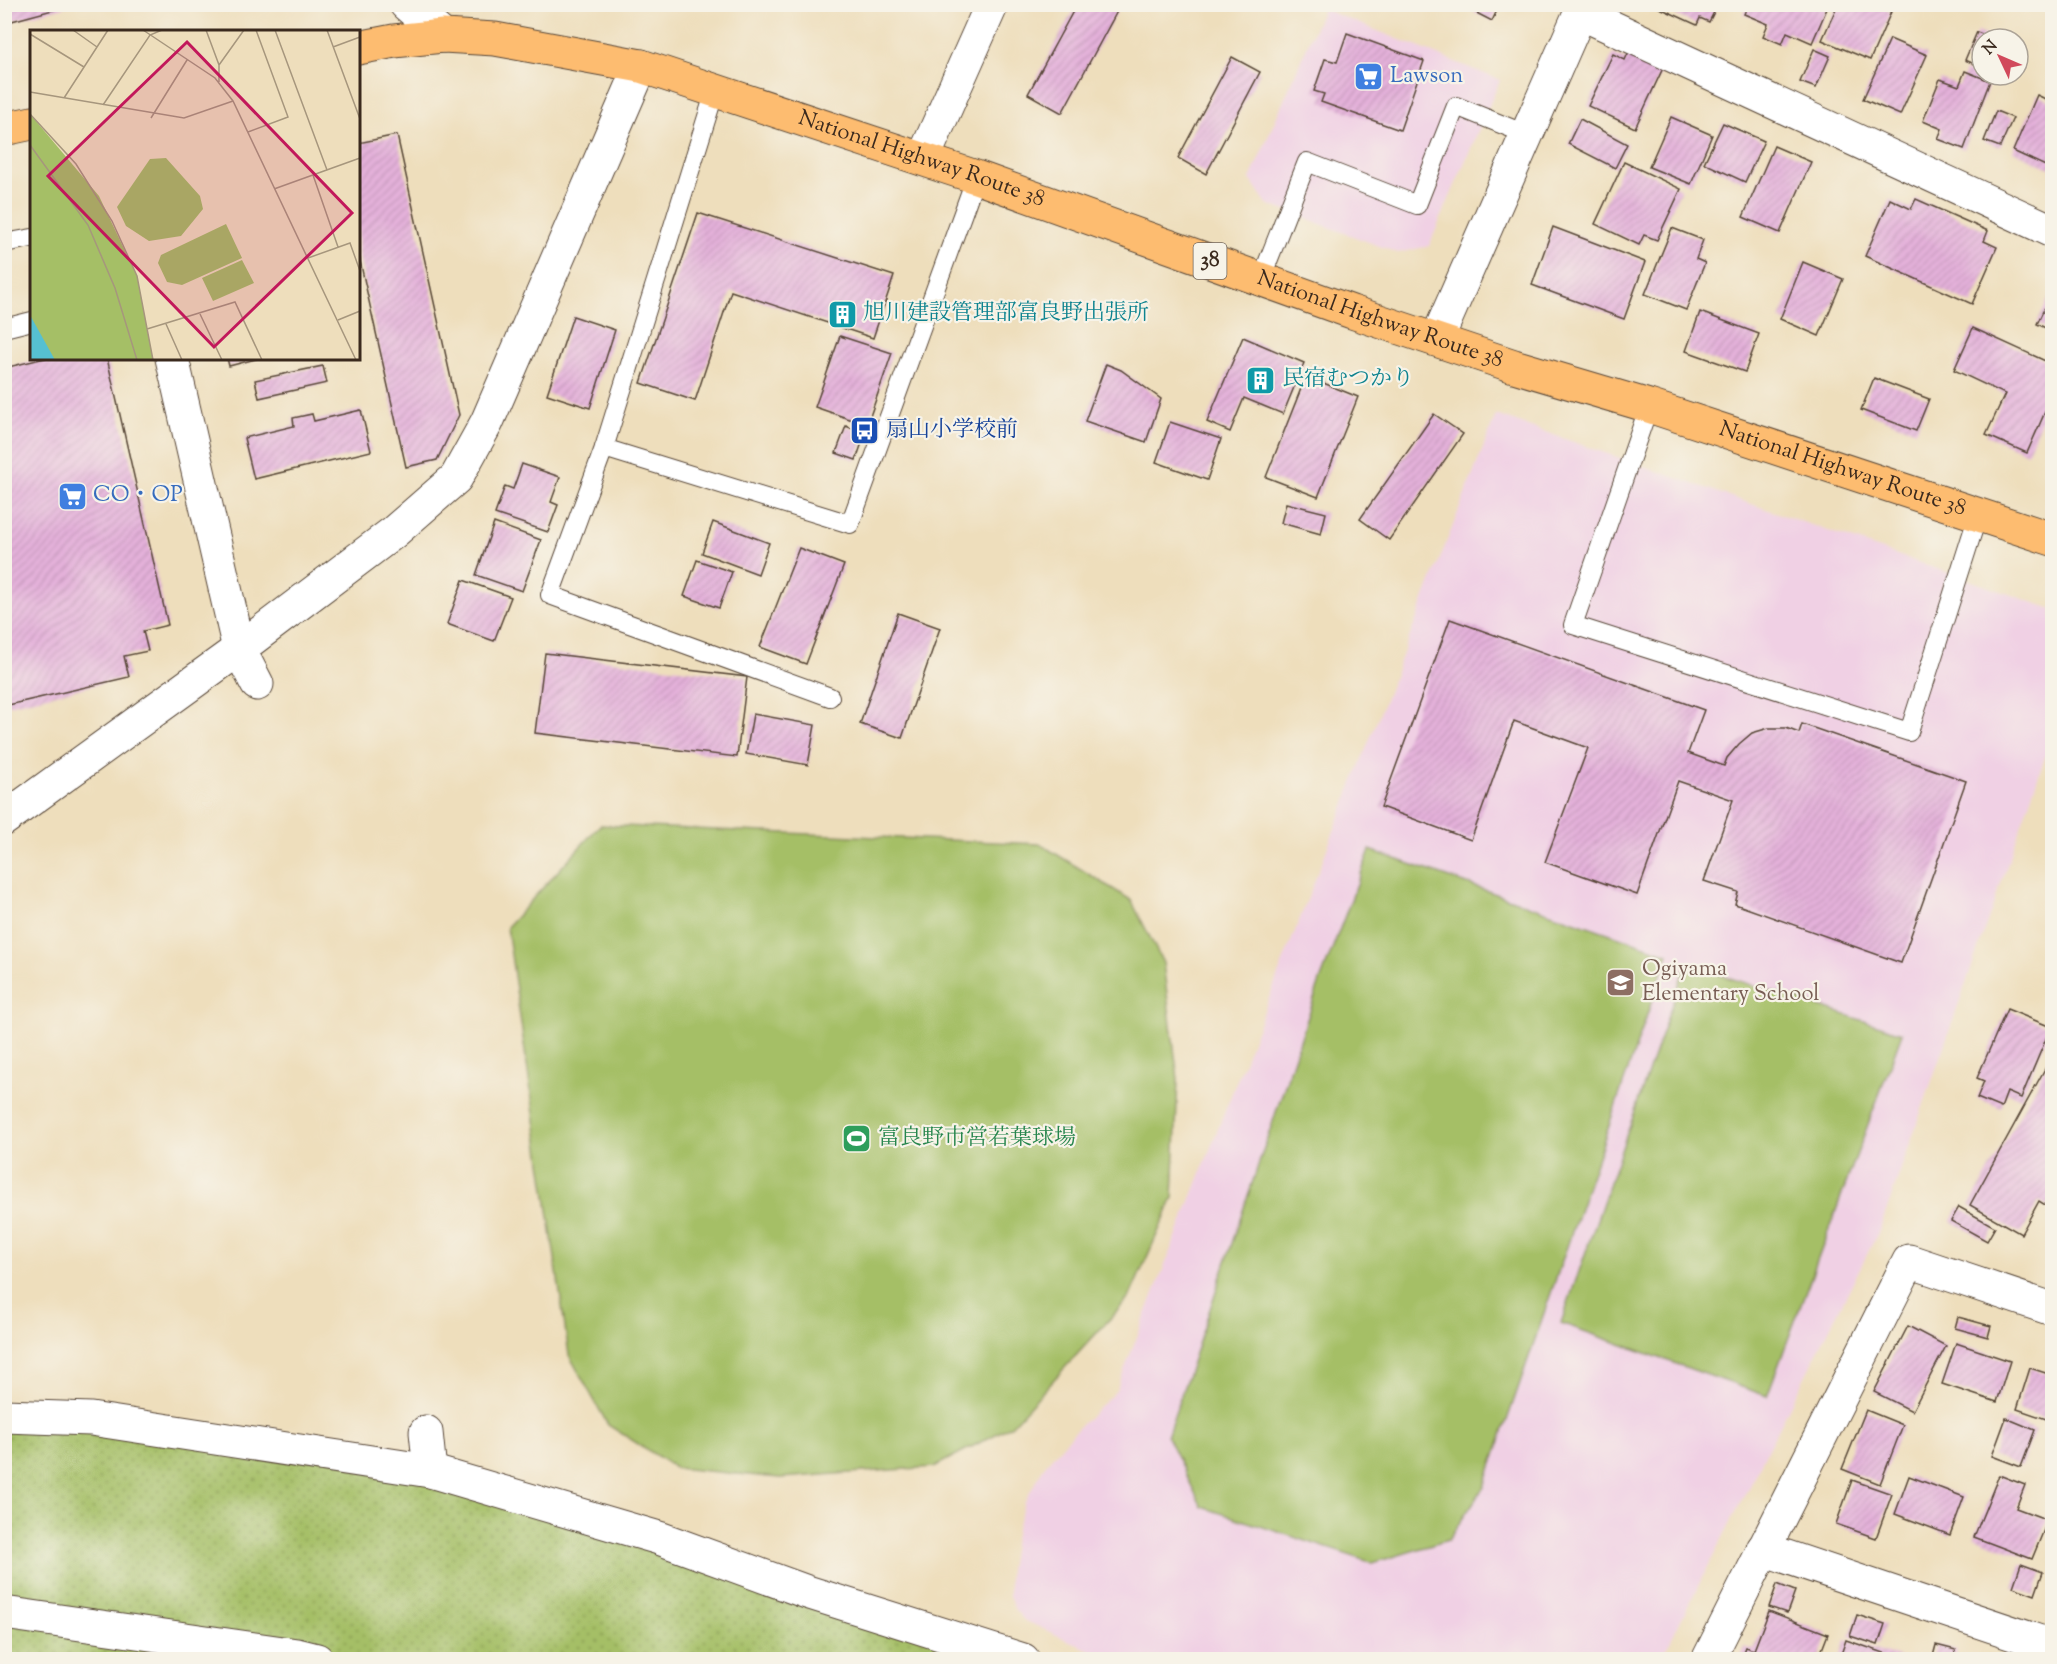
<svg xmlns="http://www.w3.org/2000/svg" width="2057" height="1664" font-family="'Sorts Mill Goudy','Noto Serif JP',serif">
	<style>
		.built { fill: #f0d0e4 }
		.grass { fill: url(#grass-dots); stroke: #707442; stroke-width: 1.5 }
		.garden { fill: #a5bf66; stroke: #707442; stroke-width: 1.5 }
		.building { fill: url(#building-hatch) }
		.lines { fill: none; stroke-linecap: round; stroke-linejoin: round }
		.service-casing { stroke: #564536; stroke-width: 20 }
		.minor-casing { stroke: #564536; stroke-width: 35 }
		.tertiary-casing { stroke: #564536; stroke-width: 35 }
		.trunk-casing { stroke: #564536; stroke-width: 35 }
		.service { stroke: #fff; stroke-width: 18 }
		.minor { stroke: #fff; stroke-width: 33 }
		.tertiary { stroke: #fff; stroke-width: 33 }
		.trunk { stroke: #fdbc70; stroke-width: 33 }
		.labels { text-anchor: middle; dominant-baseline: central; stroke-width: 4.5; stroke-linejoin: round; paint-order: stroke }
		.shield { fill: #f7f3e8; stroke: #73665b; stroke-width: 1.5 }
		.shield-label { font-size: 21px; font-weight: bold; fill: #3b2a1e }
		.shop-label { font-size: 22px; fill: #366cbe; stroke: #f7f3e8; text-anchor: start }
		.street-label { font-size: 22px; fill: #3b2a1e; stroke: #f7f3e8 }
		.culture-label { font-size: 22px; fill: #0d838f; stroke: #f7f3e8; text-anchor: start }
		.transit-label { font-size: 22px; fill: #164399; stroke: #f7f3e8; text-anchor: start }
		.education-label { font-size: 22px; fill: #785e54; stroke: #f7f3e8; text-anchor: start }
		.leisure-label { font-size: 22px; fill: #27864d; stroke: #f7f3e8; text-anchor: start }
		.inset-road { fill: none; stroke: #a6967d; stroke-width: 1.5 }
		.view { fill: #c2185b; fill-opacity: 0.15; stroke: #c2185b; stroke-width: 3 }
		.inset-edge { fill: none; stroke: #3b2a1e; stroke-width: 3 }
	</style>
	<defs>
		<pattern id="grass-dots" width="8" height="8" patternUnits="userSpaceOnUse" patternTransform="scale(1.5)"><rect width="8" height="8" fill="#a5bf66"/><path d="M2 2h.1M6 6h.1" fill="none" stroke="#889b53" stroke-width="1.8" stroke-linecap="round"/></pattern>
		<pattern id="building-hatch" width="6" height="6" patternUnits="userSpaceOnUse" patternTransform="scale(1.5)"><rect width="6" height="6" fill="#e4b1da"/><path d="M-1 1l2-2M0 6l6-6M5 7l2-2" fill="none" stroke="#c498bb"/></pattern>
	</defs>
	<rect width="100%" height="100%" fill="#f7f3e8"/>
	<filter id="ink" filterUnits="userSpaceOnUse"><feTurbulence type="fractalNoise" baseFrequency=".0167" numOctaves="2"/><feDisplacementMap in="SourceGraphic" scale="12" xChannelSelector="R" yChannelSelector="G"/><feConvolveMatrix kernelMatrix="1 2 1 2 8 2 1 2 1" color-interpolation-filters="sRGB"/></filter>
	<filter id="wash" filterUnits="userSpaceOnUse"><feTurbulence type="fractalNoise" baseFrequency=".008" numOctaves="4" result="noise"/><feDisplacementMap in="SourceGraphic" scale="24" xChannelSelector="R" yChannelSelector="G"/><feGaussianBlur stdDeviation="1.35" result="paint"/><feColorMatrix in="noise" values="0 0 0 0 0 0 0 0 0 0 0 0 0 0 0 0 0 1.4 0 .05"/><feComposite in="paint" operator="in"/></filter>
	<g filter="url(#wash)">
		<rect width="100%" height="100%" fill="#eedebc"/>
		<g class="built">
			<path d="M1323 9 1500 80 1429 246 1398 253 1267 204 1250 179Z"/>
			<path d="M1496 415 2052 609V737L1880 1229 1661 1659H1109L1024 1620 1015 1610 1009 1596V1571L1014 1538 1024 1503 1045 1465 1079 1427 1116 1391Z"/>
		</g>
		<path class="grass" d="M5 1416 430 1471 1023 1660H5Z"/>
		<g class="garden">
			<path d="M600 825 1040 844 1131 900 1163 963 1178 1079 1173 1198 1129 1298 1011 1426 934 1467 780 1478 676 1468 608 1425 569 1355 507 927Z"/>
			<path d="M1370 850 1668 954 1484 1487 1448 1540 1373 1563 1202 1507 1167 1437 1320 981Z"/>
			<path d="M1686 964 1902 1033 1767 1396 1561 1323Z"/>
		</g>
		<g id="blocks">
			<g class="building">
				<path d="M4 4H65L64 7 8 22Z"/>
				<path d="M1077 4H1121L1062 113 1028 94Z"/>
				<path d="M1459 4H1500L1492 21Z"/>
				<path d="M1651 4H1718L1709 22 1700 18 1697 25Z"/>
				<path d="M1748 4H1829L1812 43 1787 32 1782 44 1763 36 1768 24 1744 14Z"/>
				<path d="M1838 4H1873L1891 12 1870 60 1822 40Z"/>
				<path d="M1977 32 1994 39H1982V67L1965 60Z"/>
				<path d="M1347 33 1424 61 1400 130 1321 102 1324 94 1314 91 1325 59 1337 62Z"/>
				<path d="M1890 39 1927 55 1900 115 1863 99Z"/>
				<path d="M1814 49 1830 56 1816 88 1800 82Z"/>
				<path d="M1629 51 1663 68 1635 128 1588 106 1613 54 1625 60Z"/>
				<path d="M1232 57 1260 72 1206 174 1178 158Z"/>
				<path d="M1965 71 1990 81 1964 149 1938 139 1942 129 1923 121 1940 79 1959 86Z"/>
				<path d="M2037 95 2052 102V169L2013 151Z"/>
				<path d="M1996 111 2013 118 2000 147 1984 141Z"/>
				<path d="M1671 117 1712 135 1691 184 1649 167Z"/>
				<path d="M1580 119 1627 144 1615 168 1568 144Z"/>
				<path d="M1723 123 1764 141 1745 182 1704 163Z"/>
				<path d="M397 135 459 415 437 460 406 467 358 252V143Z"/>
				<path d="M1774 146 1811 162 1780 233 1743 217Z"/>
				<path d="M1624 162 1681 189 1657 240 1644 235 1639 245 1595 224Z"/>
				<path d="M1890 199 1911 209 1916 199 1988 231 1984 241 1997 247 1972 304 1865 256Z"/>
				<path d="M698 213 894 276 873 338 731 291 695 401 641 383Z"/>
				<path d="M1553 227 1645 262 1624 319 1532 285Z"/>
				<path d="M1672 228 1703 240 1696 259 1705 263 1686 310 1645 294Z"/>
				<path d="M1803 262 1843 279 1819 336 1780 319Z"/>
				<path d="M2052 292V331L2037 324Z"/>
				<path d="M1700 312 1759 334 1745 372 1686 351Z"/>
				<path d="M573 316 615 330 590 408 547 394Z"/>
				<path d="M1973 328 2052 364V396L2027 453 1986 435 2005 394 1954 370Z"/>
				<path d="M840 336 892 353 867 425 815 407Z"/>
				<path d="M1243 337 1304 363 1283 414 1244 398 1230 432 1207 422Z"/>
				<path d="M45 358H107L168 625 143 631 148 651 124 656 129 677 4 706V368Z"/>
				<path d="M227 358H256V359L229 366Z"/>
				<path d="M1106 364 1121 370 1161 399 1146 442 1085 421Z"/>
				<path d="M323 366 327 383 259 398 255 380Z"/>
				<path d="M1306 376 1358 397 1318 497 1266 477Z"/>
				<path d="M1874 378 1929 399 1916 431 1861 410Z"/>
				<path d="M361 410 371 451 254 479 244 438 294 426 293 418 312 414 314 421Z"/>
				<path d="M1434 414 1463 434 1389 540 1360 519Z"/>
				<path d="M1170 422 1221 439 1207 480 1156 462Z"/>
				<path d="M846 426 865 434 856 460 836 453Z"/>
				<path d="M522 464 560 477 551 502 558 505 548 532 495 514 505 486 513 489Z"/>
				<path d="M1286 503 1326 513 1321 534 1281 523Z"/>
				<path d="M713 522 769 543 758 574 702 553Z"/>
				<path d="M494 523 541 540 522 591 476 575Z"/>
				<path d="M799 548 844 565 806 664 760 647Z"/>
				<path d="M697 560 732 572 719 608 684 596Z"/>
				<path d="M463 580 511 597 494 641 447 624Z"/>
				<path d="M898 613 940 628 902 738 860 724Z"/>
				<path d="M1450 619 1704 710 1688 753 1724 766 1727 758 1739 744 1752 733 1769 728H1786L1799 733 1802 724 1966 781 1901 963 1735 904 1738 892 1704 881 1733 800 1678 781 1637 895 1545 862 1588 748 1514 721 1471 840 1381 807Z"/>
				<path d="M545 653 747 677 737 757 535 733Z"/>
				<path d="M753 714 815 725 808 765 746 754Z"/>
				<path d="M2007 1009 2051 1027 2021 1098 2007 1092 2001 1108 1977 1098 1984 1081 1977 1078Z"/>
				<path d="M2052 1056V1204L2050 1208 2039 1201 2021 1234 1970 1205Z"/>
				<path d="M1959 1207 1995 1227 1987 1241 1951 1221Z"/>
				<path d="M1958 1317 1991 1326 1988 1337 1955 1328Z"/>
				<path d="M1908 1326 1946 1346 1912 1411 1874 1392Z"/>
				<path d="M1956 1343 2010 1361 1997 1402 1942 1384Z"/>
				<path d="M2030 1368 2052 1375V1421L2017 1409Z"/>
				<path d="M1866 1410 1903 1425 1880 1484 1842 1469Z"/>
				<path d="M2006 1418 2035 1430 2021 1467 1992 1456Z"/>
				<path d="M1999 1475 2025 1485 2016 1508 2048 1520 2032 1559 1974 1537Z"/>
				<path d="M1909 1476 1964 1497 1950 1535 1895 1514Z"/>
				<path d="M1852 1480 1892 1494 1876 1538 1836 1524Z"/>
				<path d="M2021 1564 2043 1572 2035 1595 2013 1587Z"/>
				<path d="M1777 1584 1795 1591 1787 1613 1769 1607Z"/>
				<path d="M1769 1611 1828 1634 1818 1660H1779L1773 1657 1772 1660H1740L1745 1647 1754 1650Z"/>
				<path d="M1857 1615 1885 1624 1878 1645 1850 1636Z"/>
				<path d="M1846 1640 1902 1659V1660H1839Z"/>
				<path d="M1936 1645 1956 1650 1953 1660H1932Z"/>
			</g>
		</g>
	</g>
	<g filter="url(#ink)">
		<use href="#blocks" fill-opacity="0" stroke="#564536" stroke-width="1.5"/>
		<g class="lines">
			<defs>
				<g id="service">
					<path d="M4 243 32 238"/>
					<path d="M1261 279 1307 162 1417 205 1456 106 1528 135"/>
					<path d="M4 328 32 321"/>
					<path d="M1649 406 1573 625 1909 732 1978 515"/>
					<path d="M604 448 715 91"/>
					<path d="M830 697 550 595 604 448 850 524 976 177"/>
				</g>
				<g id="minor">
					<path d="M1581 13 2052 231"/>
					<path d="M923 159 992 4"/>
					<path d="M172 358 239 649 257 684"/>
					<path d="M4 819 239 649 394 532 456 478 487 422 641 66"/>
					<path d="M426 1432 430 1471"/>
					<path d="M1763 1549 2052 1646"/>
					<path d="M4 1613 297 1655 317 1660"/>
					<path d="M1708 1660 1909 1261 2052 1309"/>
				</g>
				<g id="tertiary">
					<path d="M406 4 443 36"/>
					<path d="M1437 339 1584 4"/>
					<path d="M4 1416 91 1419 430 1471 659 1538 807 1592 1023 1660"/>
				</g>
				<g id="trunk">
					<path id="s1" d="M358 48 394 41 443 36 495 39 641 66 976 177 1352 312 1514 366 1649 406 2052 539"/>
					<path d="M4 129 32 123"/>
				</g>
			</defs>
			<use href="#service" class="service-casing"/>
			<use href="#minor" class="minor-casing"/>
			<use href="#tertiary" class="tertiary-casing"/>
			<use href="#trunk" class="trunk-casing"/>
			<use href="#service" class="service"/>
			<use href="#minor" class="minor"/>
			<use href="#tertiary" class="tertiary"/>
			<use href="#trunk" class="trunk"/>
		</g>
	</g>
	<defs>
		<symbol id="supermarket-square" viewBox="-11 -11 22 22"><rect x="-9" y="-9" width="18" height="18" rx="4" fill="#3f7fe0" stroke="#f7f3e8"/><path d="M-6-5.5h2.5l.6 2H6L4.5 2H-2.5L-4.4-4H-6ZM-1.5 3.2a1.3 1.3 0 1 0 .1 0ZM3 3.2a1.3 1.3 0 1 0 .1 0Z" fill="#fff"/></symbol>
		<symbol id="building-square" viewBox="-11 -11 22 22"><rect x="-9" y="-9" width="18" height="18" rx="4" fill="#0f9aa8" stroke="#f7f3e8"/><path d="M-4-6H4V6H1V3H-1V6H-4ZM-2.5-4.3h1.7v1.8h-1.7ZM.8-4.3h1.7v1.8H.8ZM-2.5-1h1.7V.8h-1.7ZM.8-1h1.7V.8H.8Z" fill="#fff"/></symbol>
		<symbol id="bus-square" viewBox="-11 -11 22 22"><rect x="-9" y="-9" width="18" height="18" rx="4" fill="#1a4fb4" stroke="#f7f3e8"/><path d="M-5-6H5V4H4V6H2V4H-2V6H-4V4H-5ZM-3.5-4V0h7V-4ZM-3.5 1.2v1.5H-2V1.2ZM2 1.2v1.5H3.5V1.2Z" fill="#fff"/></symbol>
		<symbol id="school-square" viewBox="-11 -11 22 22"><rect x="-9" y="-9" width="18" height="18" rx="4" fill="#8d6e63" stroke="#f7f3e8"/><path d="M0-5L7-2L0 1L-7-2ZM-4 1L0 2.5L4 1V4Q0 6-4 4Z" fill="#fff"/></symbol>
		<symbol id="stadium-square" viewBox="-11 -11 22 22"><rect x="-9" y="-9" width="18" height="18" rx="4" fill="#2e9e5b" stroke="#f7f3e8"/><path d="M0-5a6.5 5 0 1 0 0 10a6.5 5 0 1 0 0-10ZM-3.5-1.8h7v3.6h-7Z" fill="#fff"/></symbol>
	</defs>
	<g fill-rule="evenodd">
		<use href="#supermarket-square" x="1352" y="60" width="33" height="33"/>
		<use href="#building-square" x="826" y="298" width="33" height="33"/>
		<use href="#building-square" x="1244" y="364" width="33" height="33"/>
		<use href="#bus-square" x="848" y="414" width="33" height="33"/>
		<use href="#supermarket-square" x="56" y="480" width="33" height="33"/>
		<use href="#school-square" x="1604" y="966" width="33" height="33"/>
		<use href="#stadium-square" x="840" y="1122" width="33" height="33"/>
	</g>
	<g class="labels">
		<rect class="shield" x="1193.5" y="243" width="33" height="36" rx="4.5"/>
		<g class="shield-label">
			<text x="1210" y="261">38</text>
		</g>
		<g class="shop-label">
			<text x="1390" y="77">Lawson</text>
			<text x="93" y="496">CO・OP</text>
		</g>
		<g class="street-label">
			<text stroke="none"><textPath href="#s1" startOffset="582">National Highway Route 38</textPath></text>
			<text stroke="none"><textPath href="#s1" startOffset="1068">National Highway Route 38</textPath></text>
			<text stroke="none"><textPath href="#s1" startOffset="1554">National Highway Route 38</textPath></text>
		</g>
		<g class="culture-label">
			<text x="863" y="314">旭川建設管理部富良野出張所</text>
			<text x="1282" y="380">民宿むつかり</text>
		</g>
		<g class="transit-label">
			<text x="886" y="431">扇山小学校前</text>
		</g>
		<g class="education-label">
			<text x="1642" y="970">Ogiyama<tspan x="1642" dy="25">Elementary School</tspan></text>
		</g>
		<g class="leisure-label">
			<text x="878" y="1139">富良野市営若葉球場</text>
		</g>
	</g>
	<g transform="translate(30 30)">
		<rect width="330" height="330" fill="#eedebc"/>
		<path d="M0 84 69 166 107 246 123 330H22L0 290Z" fill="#a5bf66"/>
		<path d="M136 128 170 166 173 179 151 206 119 211 96 196 87 177 120 129ZM196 194 212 228 152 255 137 252 128 233 131 225ZM212 230 224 253 183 271 172 248Z" fill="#a5bf66"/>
		<path d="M0 285 25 330H0Z" fill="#56c0d1"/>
		<path class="inset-road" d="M43 0 67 17M113 0 185 48 203 71 326 330M176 0 189 35V52M245 0 297 140M297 0 330 89M0 4 54 37M303 17 330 7M189 35 214 0M0 62 154 88 203 71M34 68 78 0M73 75 120 5 132 0M0 84 46 134 82 191 107 246 123 330M121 88 157 30M218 102 258 87 226 0M0 115 58 195 85 258 107 330M283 145 308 217M244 159 330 128M278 228 320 213 330 241M170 284 192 330M308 290 330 281M136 294 152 330M117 299 205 272 232 330"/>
		<path class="view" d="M157 12 322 183 184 317 18 146Z"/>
		<rect width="330" height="330" class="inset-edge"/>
	</g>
	<rect width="2057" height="1664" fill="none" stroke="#f7f3e8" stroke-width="24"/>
	<g transform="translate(2000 57) rotate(314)"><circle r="28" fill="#f7f3e8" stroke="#aca397" stroke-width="1.5"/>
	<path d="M0-4.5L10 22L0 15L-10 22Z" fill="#d1495b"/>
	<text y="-9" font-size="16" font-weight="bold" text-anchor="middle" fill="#3b2a1e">N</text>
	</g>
</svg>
